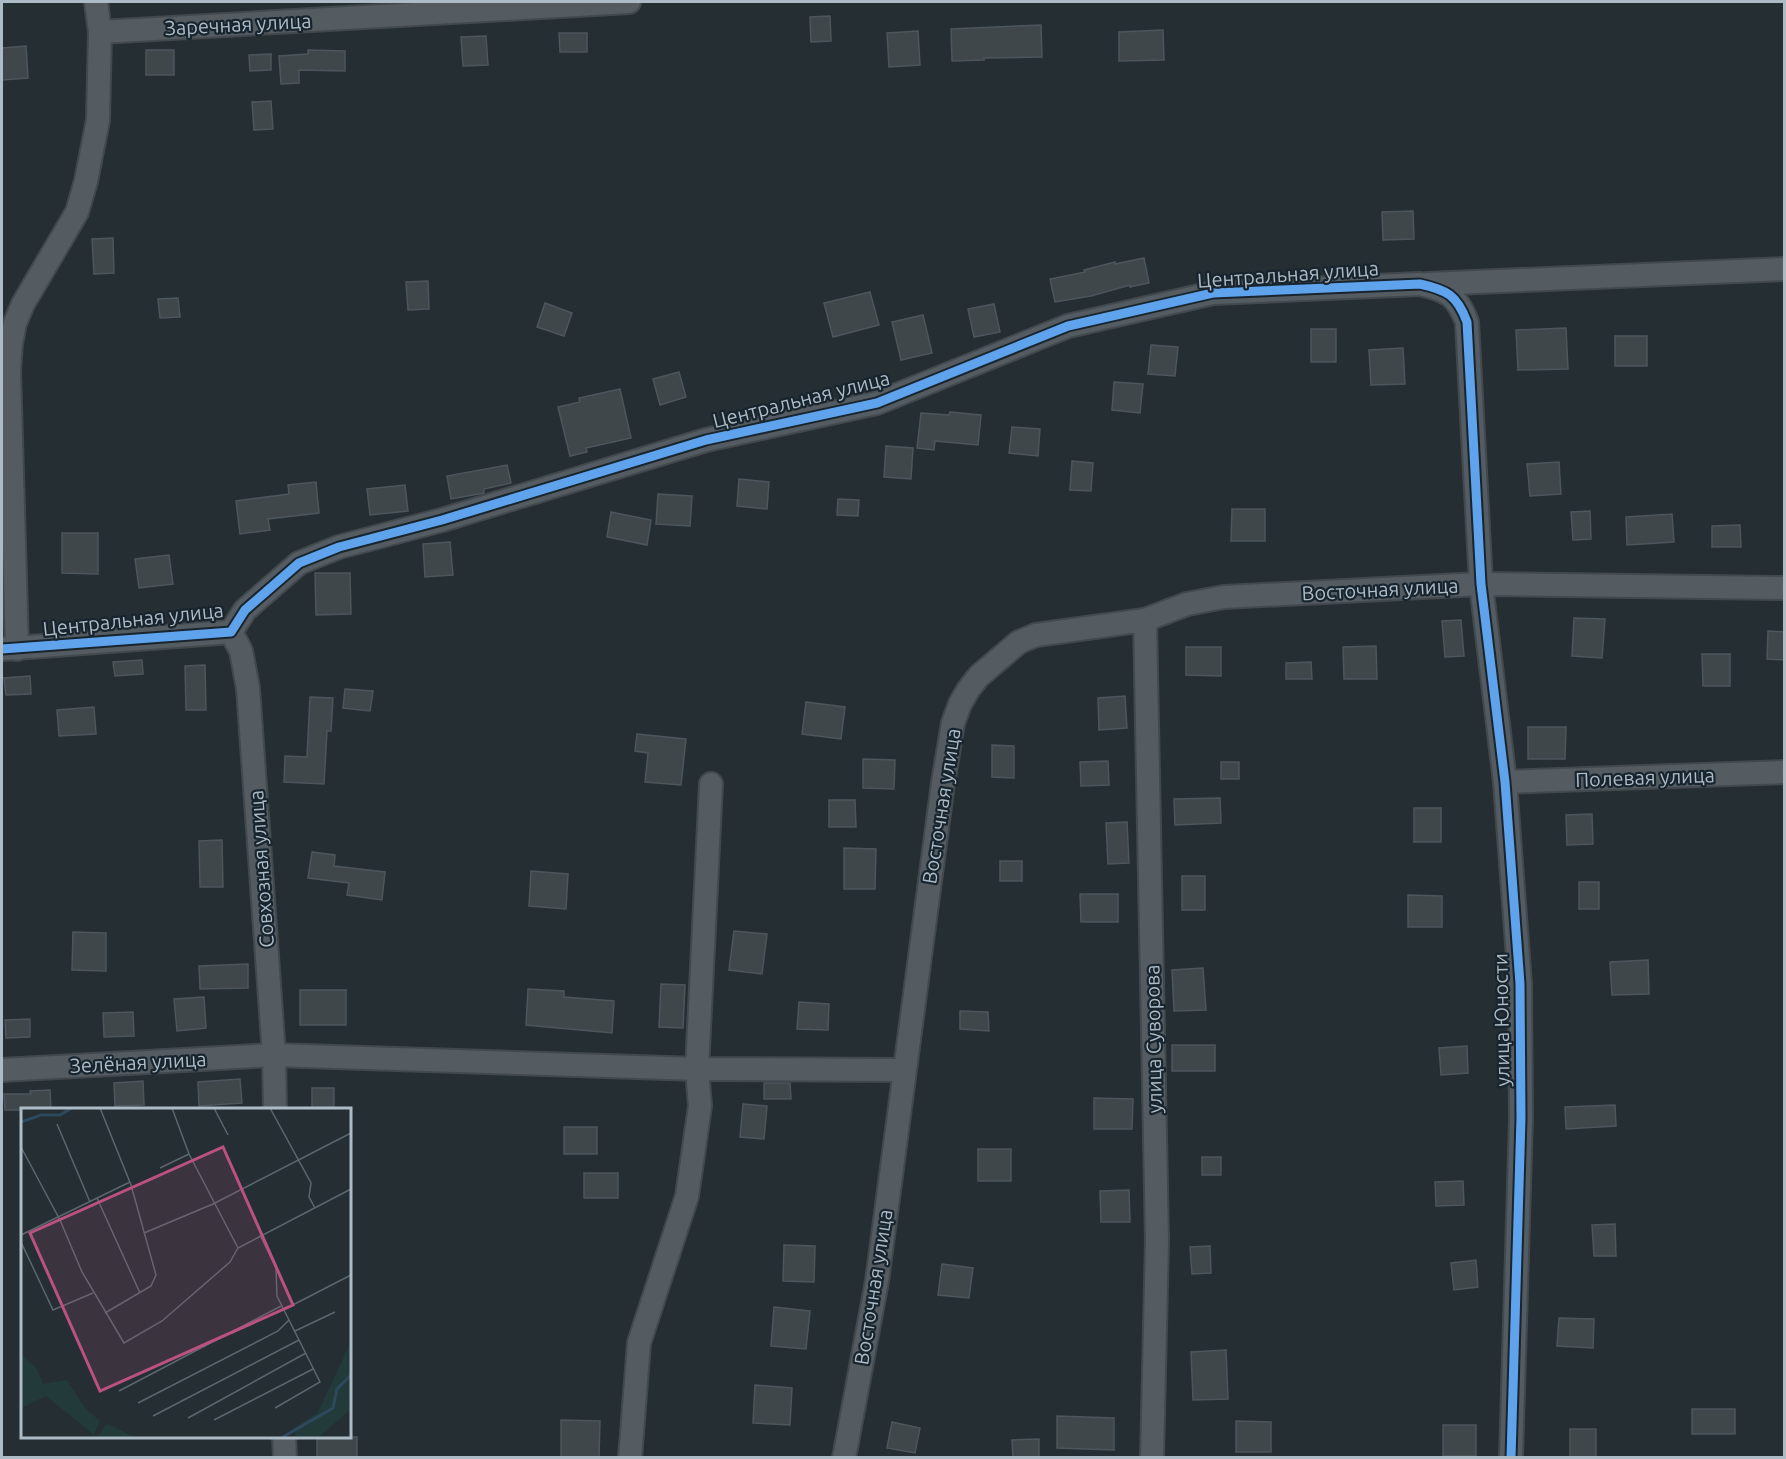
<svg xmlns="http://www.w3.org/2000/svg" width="1786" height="1459" font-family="Ubuntu,sans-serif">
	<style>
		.building { fill: #3f474b; stroke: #4c565c; stroke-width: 1.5 }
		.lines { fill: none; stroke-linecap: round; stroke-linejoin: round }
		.minor-casing { stroke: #42494e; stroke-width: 26 }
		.minor { stroke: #545c62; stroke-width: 22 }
		.cycleway-casing { stroke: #18252e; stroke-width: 13 }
		.cycleway { stroke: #60a3ed; stroke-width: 9 }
		.labels { text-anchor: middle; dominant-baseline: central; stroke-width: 4.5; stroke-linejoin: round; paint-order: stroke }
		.street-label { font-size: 20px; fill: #adbbc6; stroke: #18252e }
		.inset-river { fill: none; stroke: #2e485c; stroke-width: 3 }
		.inset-road { fill: none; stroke: #5b666e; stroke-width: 1.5 }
		.view { fill: #bb5180; fill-opacity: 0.15; stroke: #bb5180; stroke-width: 3 }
		.inset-edge { fill: none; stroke: #adbbc6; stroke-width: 3 }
	</style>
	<rect width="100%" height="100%" fill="#252e33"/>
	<g class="building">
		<path d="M830 16 831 41 811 42 810 17Z"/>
		<path d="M1041 25 1042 57 984 58V60L952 61 951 29Z"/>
		<path d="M1163 30 1164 60 1119 61V32Z"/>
		<path d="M918 31 920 65 889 67 887 33Z"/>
		<path d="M559 33H587V52H560Z"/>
		<path d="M486 36 488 65 463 66 461 37Z"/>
		<path d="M26 46 28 78 2 80V48Z"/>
		<rect x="146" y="50" width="28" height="25"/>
		<path d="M308 50 345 51V71L299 70V83L281 84 279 56 308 54Z"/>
		<path d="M271 54V70L250 71 249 55Z"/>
		<path d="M271 101 273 129 254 130 252 102Z"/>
		<path d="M1413 211 1414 239 1383 240 1382 212Z"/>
		<path d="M113 238 114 273 94 274 92 239Z"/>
		<path d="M1144 258 1149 283 1130 287V285L1091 296 1055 302 1050 279 1085 272 1084 270 1115 262V264Z"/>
		<path d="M428 281 429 309 408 310 406 282Z"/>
		<path d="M870 292 879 325 833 337 824 303Z"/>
		<path d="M178 298 180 317 160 318 158 299Z"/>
		<path d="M545 303 572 313 564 336 537 327Z"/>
		<path d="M994 304 1000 332 974 337 968 309Z"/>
		<path d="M923 315 932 353 901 360 892 322Z"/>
		<path d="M1566 328 1568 369 1518 370 1516 330Z"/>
		<rect x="1311" y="329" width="25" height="33"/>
		<rect x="1615" y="336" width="32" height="30"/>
		<path d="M1151 345 1178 347 1175 376 1148 374Z"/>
		<path d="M1403 348 1405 384 1371 385 1369 350Z"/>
		<path d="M679 372 686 397 660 405 653 379Z"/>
		<path d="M1114 382 1143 384 1140 413 1112 410Z"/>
		<path d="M620 389 631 438 586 448 587 452 570 456 558 407 580 402 579 398Z"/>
		<path d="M950 412 981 415 978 445 935 441 934 450 917 448 921 413 949 415Z"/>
		<path d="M1012 427 1040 429 1038 456 1009 453Z"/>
		<path d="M886 446 913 448 911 479 884 477Z"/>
		<path d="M1072 461 1093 463 1091 491 1070 490Z"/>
		<path d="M1559 462 1561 494 1530 496 1527 464Z"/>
		<path d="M507 465 511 483 484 489V493L451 499 447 476Z"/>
		<path d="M739 479 769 482 767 509 737 506Z"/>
		<path d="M316 482 319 513 268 519 270 530 240 534 236 501 289 494 288 485Z"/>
		<path d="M405 485 408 511 370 515 367 489Z"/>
		<path d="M658 494 692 496 690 526 656 524Z"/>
		<path d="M838 499 859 500 858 516 837 515Z"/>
		<path d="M1232 509H1265V541H1231Z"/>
		<path d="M1590 511 1591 539 1573 540 1571 512Z"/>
		<path d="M611 512 651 520 647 545 607 537Z"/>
		<path d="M1672 514 1674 542 1627 545 1626 517Z"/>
		<path d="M1740 525 1741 547H1712V526Z"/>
		<path d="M62 533H98V574L62 573Z"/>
		<path d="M450 542 453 575 425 577 423 544Z"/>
		<path d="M169 555 173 584 139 588 135 559Z"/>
		<path d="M315 573H350L351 614 316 615Z"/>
		<path d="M1574 618 1605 619 1602 658 1572 656Z"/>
		<path d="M1461 620 1464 656 1445 657 1442 621Z"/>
		<path d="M1768 631 1785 632V660L1767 659Z"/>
		<path d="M1376 646 1377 679H1344L1343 647Z"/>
		<path d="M1186 647H1221V676L1186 675Z"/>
		<path d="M1702 654H1730V686H1703Z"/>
		<path d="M142 660 143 674 115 676 113 662Z"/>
		<path d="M1311 662 1312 679H1286V663Z"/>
		<path d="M205 665 206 710H186L185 666Z"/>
		<path d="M30 676 31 694 6 695 4 678Z"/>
		<path d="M345 689 373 691 370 711 343 708Z"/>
		<path d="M1125 696 1127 728 1099 730 1098 698Z"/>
		<path d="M310 697 333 698 331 731H327L324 784 284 782 285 756 307 757Z"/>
		<path d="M806 702 845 707 841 739 802 734Z"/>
		<path d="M94 707 96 734 59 736 57 710Z"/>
		<path d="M1528 727H1566L1565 759H1528Z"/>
		<path d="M637 734 686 739 681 785 645 782 648 753 635 751Z"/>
		<path d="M992 745 1014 746V778L992 777Z"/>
		<path d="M863 759 895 760 894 789 863 788Z"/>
		<path d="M1108 761 1109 785 1081 786 1080 762Z"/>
		<rect x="1221" y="762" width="18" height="17"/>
		<path d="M1220 798 1221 823 1175 825 1174 799Z"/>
		<path d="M829 800H855L856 827H829Z"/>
		<rect x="1414" y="808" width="27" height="34"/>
		<path d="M1592 814 1593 844 1567 845 1566 815Z"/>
		<path d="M1127 822 1129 863 1108 864 1106 823Z"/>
		<path d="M222 840 223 887H200L199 841Z"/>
		<path d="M844 848 876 849 875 889H844Z"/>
		<path d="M312 852 335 855 334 866 385 872 382 900 347 895 349 883 308 878Z"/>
		<rect x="1000" y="861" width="22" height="20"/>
		<path d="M531 871 568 874 566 909 529 906Z"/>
		<rect x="1182" y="876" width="23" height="34"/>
		<rect x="1579" y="882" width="20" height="27"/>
		<path d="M1080 894H1118V922H1081Z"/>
		<path d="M1408 895 1442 896V927H1408Z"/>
		<path d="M734 931 767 934 762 974 729 970Z"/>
		<path d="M73 932 106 933V971L72 970Z"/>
		<path d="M1648 960 1649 994 1612 995 1610 962Z"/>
		<path d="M248 964V988L200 989 199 966Z"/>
		<path d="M1203 968 1206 1010 1174 1011 1172 970Z"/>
		<path d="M661 984 685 985 683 1028 659 1027Z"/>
		<path d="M528 989 564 991V997L614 1001 612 1033 526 1025Z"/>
		<rect x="300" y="990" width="46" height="35"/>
		<path d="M204 997 206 1028 177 1031 174 999Z"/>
		<path d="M799 1002 829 1004 828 1030 797 1029Z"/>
		<path d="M960 1011 988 1012 989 1031 960 1029Z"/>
		<path d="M133 1012 134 1036 104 1037 103 1013Z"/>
		<path d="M30 1019V1037L6 1038 5 1020Z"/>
		<rect x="1172" y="1045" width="43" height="26"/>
		<path d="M1467 1046 1468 1073 1441 1075 1439 1048Z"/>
		<path d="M240 1079 242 1103 199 1106 198 1082Z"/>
		<path d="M143 1081 144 1105 115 1106 114 1083Z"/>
		<path d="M764 1083H790L791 1099H764Z"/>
		<rect x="312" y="1088" width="22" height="22"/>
		<path d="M50 1090 51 1110H5L4 1094H31L30 1091Z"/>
		<path d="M1094 1098 1133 1099 1132 1129H1094Z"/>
		<path d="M743 1104 767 1106 764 1139 740 1137Z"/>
		<path d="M1615 1105 1616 1126 1566 1129 1565 1107Z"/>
		<rect x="564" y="1127" width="33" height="27"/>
		<rect x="978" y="1149" width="33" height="32"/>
		<rect x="1202" y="1157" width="19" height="18"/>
		<rect x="584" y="1173" width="34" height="25"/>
		<path d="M1463 1181 1464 1205 1436 1206 1435 1182Z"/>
		<path d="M1129 1190 1130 1222H1101L1100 1191Z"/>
		<path d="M1615 1224 1616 1256H1594L1592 1225Z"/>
		<path d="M784 1245 815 1246 814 1282 783 1281Z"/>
		<path d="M1210 1246 1211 1273 1192 1274 1190 1247Z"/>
		<path d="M1476 1260 1478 1287 1454 1290 1451 1263Z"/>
		<path d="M942 1264 973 1268 969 1298 938 1295Z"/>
		<path d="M774 1307 810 1311 806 1349 771 1346Z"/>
		<path d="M1559 1318 1594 1319 1593 1348 1557 1346Z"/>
		<path d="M1226 1350 1228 1399 1193 1400 1191 1352Z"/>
		<path d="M755 1385 792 1388 790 1425 753 1423Z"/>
		<rect x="1692" y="1409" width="43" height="25"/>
		<path d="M1057 1416 1114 1418V1450L1057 1448Z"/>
		<path d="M561 1420 600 1421 599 1458 561 1457Z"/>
		<path d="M1236 1421 1271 1422V1452H1236Z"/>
		<path d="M892 1422 920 1428 915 1453 887 1448Z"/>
		<rect x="1443" y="1425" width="33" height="31"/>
		<rect x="1570" y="1429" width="26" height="29"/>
		<rect x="317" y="1437" width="40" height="21"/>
		<path d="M1039 1439V1458H1013L1012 1440Z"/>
	</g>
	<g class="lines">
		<defs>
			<g id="minor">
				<path d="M100 32 629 2"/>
				<path d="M1428 284 1784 269"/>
				<path d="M1145 620 1157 1240 1152 1458"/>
				<path d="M231 632 241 651 248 688 274 1055 275 1110"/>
				<path d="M2 649 231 632 245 610 299 563 339 547 442 520 706 440 877 403 1068 326 1213 293 1420 284C1447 290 1457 295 1467 322L1481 584 1505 782 1520 984 1521 1118 1511 1458"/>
				<path d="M17 649 9 370 11 343 15 323 23 304 77 212 86 181 98 120 100 32 96 2"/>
				<path d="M1505 782 1784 772"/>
				<path d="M2 1070 274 1055 697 1069 904 1070"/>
				<path d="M284 1436 285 1458"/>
				<path d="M630 1458 639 1343 687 1196 700 1106 697 1069 711 784"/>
				<path d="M844 1458 877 1281 943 783 953 723 960 704 968 690 979 676 1019 642 1036 635 1145 620 1187 604 1224 597 1481 584 1784 588"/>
			</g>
		</defs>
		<use href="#minor" class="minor-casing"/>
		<use href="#minor" class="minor"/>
		<defs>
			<path id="cycleway" d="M2 649 231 632 245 610 299 563 339 547 442 520 706 440 877 403 1068 326 1213 293 1420 284C1447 290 1457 295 1467 322L1481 584 1505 782 1520 984 1521 1118 1511 1458"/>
		</defs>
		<use href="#cycleway" class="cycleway-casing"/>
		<use href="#cycleway" class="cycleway"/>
	</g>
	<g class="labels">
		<g class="street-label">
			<text transform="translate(238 24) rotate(-3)">Заречная улица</text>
			<text transform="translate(1288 274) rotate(-4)">Центральная улица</text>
			<text transform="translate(801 399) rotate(-14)">Центральная улица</text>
			<text transform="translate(1380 589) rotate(-3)">Восточная улица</text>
			<text transform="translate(133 619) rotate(-6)">Центральная улица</text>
			<text transform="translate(1645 777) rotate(-2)">Полевая улица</text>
			<text transform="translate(941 806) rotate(-81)">Восточная улица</text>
			<text transform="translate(261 869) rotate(-94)">Совхозная улица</text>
			<text transform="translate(1501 1020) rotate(-91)">улица Юности</text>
			<text transform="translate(1153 1039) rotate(-91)">улица Суворова</text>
			<text transform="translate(138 1062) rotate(-3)">Зелёная улица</text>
			<text transform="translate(873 1287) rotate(-81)">Восточная улица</text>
		</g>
	</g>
	<g transform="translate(21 1108)">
		<rect width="330" height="330" fill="#252e33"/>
		<path d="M330 233 328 303 298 329 275 330 273 320 297 304ZM0 246 16 261 22 276 46 272 64 300 79 313 73 327 25 288 0 300ZM85 316 94 319 115 330H76Z" fill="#223a39"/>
		<path class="inset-river" d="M0 14 20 7H39L51 0M260 330 312 300 316 281 330 267"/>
		<path class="inset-road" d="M79 0 110 77 135 167 130 178 84 205M151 0 168 46 217 140M193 0 207 27M249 0 290 75 288 89 294 100M36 16 69 94M0 39 39 112 61 164 103 235 141 213 209 154 217 140 330 81M139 60 168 46M76 90 119 185M123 125 192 96 330 25M0 127 109 74M239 127 255 160 256 188 299 274 254 300M0 134 32 202 72 185M262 202 330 167M274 223 314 204M98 283 260 198M117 295 257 223 268 212M132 308 278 232M167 310 285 245M193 312 292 261"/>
		<path class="view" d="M202 39 272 197 79 283 9 125Z"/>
		<rect width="330" height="330" class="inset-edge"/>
	</g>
	<rect width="1786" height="1459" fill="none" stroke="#adbbc6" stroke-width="6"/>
</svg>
